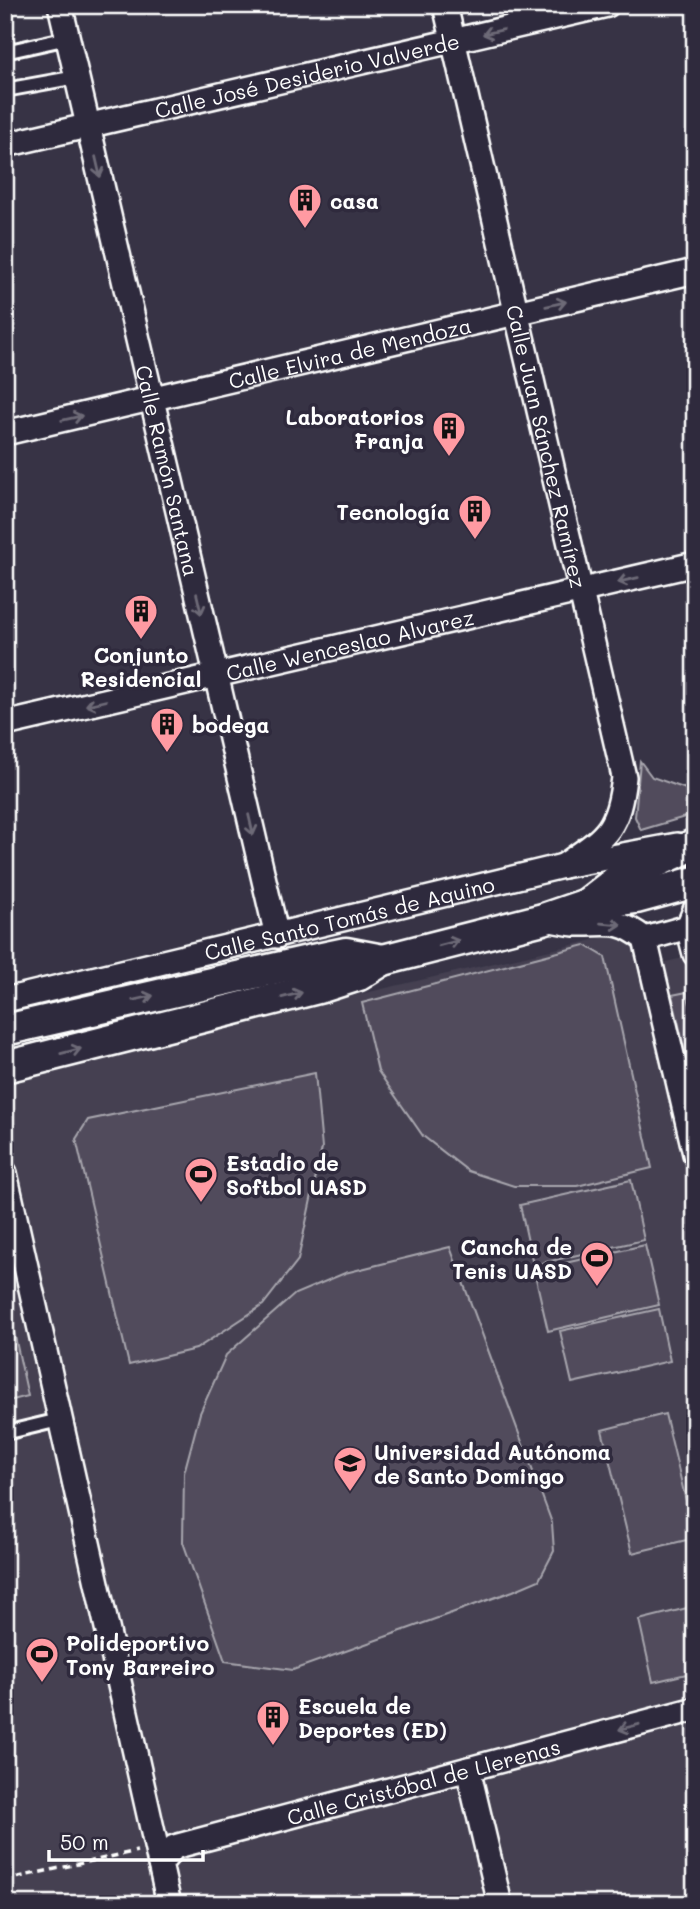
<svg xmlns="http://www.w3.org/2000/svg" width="700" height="1909" font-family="Mali,sans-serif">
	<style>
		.built { fill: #444051 }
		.green { fill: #514c5c; stroke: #a8a6ae; stroke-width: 2 }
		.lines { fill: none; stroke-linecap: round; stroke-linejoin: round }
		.service-casing { stroke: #fff; stroke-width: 18 }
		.minor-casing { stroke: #fff; stroke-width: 28 }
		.tertiary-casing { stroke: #fff; stroke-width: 35 }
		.path { stroke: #fff; stroke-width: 3.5; stroke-dasharray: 7 5; stroke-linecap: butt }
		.service { stroke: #2f2a3d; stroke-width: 12 }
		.minor { stroke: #2f2a3d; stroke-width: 23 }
		.tertiary { stroke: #2f2a3d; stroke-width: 30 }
		.oneway { stroke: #6d6a77 }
		.labels { text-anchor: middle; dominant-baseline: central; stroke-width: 7; stroke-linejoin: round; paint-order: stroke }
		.street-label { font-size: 21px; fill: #fff; stroke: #2f2a3d }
		.poi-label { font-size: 21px; font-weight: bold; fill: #fff; stroke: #2f2a3d; text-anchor: start }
	</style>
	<rect width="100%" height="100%" fill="#373345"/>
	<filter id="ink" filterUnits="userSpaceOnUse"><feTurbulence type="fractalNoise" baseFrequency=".0143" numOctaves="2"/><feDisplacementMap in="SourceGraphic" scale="14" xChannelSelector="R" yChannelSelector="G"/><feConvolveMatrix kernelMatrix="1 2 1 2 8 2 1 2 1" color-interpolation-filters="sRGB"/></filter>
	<g filter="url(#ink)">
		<path class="built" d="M615 935 638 943 641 968 695 955V1904H5V1083L10 1077 20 1073Z"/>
		<g class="green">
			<path d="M640 761 652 777 686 789 695 796V814L641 830 635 817Z"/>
			<path d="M585 945 605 957 652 1168 577 1186H514L468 1171 423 1136 378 1071 362 1003Z"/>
			<path d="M687 992 695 1026V1095L672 995Z"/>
			<path d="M315 1073 322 1148 298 1260 263 1305 196 1349 129 1365 76 1139 88 1120Z"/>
			<path d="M631 1180 644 1240 533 1265 520 1205Z"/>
			<path d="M645 1245 659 1305 548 1331 534 1270Z"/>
			<path d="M450 1247 552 1523 554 1551 539 1580 513 1591 293 1670 225 1661 183 1542 184 1473 200 1413 226 1355 295 1294 345 1273Z"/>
			<path d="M659 1309 670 1361 572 1383 560 1331Z"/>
			<path d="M14 1332 28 1396 5 1402V1334Z"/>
			<path d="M665 1414 695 1538 632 1553 602 1430Z"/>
			<path d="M695 1606V1672L653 1682 639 1620Z"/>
		</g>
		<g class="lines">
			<defs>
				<g id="service">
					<path d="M5 52 68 38"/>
					<path d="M5 90 77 77"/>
					<path d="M5 1433 59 1420"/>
				</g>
				<g id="minor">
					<path id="s1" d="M60 5 277 936"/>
					<path id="s2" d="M445 5 624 777C618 831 606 836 563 866"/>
					<path id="s3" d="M5 145 607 5"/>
					<path id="s4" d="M5 433 695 271"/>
					<path id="s5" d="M5 724 695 564"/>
					<path d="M695 910 688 927 695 954"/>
					<path d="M546 919C556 921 565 923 575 924 607 925 617 917 645 939L695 1154"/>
					<path d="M645 939 688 927"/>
					<path id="s6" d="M5 1000 563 866 677 845"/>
					<path d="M5 1173 169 1904"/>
					<path d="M468 1769 500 1904"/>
					<path id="s7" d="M160 1864 174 1847 695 1709"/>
				</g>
				<g id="tertiary">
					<path d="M585 905 616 881 695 844"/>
					<path d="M5 1030 312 960 346 953 383 960"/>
					<path d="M5 1067 322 987 359 975 383 960 543 919 584 905 636 898 695 882"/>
				</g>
			</defs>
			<use href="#service" class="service-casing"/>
			<use href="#minor" class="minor-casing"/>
			<use href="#tertiary" class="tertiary-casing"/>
			<g class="path">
				<path d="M685 1802 687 1808"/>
				<path d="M694 1843V1844"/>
				<path d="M5 1880 137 1851"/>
			</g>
			<use href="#service" class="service"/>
			<use href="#minor" class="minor"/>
			<use href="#tertiary" class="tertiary"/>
		</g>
		<defs><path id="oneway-shaft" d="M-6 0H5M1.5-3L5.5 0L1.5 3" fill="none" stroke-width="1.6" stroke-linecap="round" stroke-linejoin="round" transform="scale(1.75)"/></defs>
		<g class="oneway">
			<use href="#oneway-shaft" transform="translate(493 32) rotate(167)"/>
			<use href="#oneway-shaft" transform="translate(98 167) rotate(77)"/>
			<use href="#oneway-shaft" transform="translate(556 304) rotate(-13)"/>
			<use href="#oneway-shaft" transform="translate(72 418) rotate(-13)"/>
			<use href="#oneway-shaft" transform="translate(628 580) rotate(167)"/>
			<use href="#oneway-shaft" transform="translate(199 604) rotate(77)"/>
			<use href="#oneway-shaft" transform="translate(96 703) rotate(167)"/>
			<use href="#oneway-shaft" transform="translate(251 825) rotate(77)"/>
			<use href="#oneway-shaft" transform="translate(611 924) rotate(5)"/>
			<use href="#oneway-shaft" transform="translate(449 943) rotate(-15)"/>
			<use href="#oneway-shaft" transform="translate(292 995) rotate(-14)"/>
			<use href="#oneway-shaft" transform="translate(143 998) rotate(-13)"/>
			<use href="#oneway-shaft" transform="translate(71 1051) rotate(-14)"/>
			<use href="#oneway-shaft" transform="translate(629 1727) rotate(165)"/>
		</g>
	</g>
	<defs>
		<symbol id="building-pin" viewBox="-11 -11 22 30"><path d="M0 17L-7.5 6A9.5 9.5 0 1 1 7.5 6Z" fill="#ff9aa2" stroke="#2f2a3d"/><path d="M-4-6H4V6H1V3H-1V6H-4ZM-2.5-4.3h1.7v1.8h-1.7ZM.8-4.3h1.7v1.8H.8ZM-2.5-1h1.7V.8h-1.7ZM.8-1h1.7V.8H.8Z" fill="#111"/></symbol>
		<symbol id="stadium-pin" viewBox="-11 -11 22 30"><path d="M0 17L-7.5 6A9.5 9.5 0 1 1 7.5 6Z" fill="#ff9aa2" stroke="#2f2a3d"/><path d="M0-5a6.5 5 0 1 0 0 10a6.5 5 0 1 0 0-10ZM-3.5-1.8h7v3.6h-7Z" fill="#111"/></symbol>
		<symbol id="university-pin" viewBox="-11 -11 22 30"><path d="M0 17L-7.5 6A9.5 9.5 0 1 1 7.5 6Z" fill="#ff9aa2" stroke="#2f2a3d"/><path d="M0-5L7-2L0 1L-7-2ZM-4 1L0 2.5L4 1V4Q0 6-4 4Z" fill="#111"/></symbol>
	</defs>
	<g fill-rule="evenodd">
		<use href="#building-pin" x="286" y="181" width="38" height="52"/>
		<use href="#building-pin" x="430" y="409" width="38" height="52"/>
		<use href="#building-pin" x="456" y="492" width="38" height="52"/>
		<use href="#building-pin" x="122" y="592" width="38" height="52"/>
		<use href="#building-pin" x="148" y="705" width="38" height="52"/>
		<use href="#stadium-pin" x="182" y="1155" width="38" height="52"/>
		<use href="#stadium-pin" x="578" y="1239" width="38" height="52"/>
		<use href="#university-pin" x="331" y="1444" width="38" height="52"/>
		<use href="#stadium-pin" x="23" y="1635" width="38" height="52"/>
		<use href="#building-pin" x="254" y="1698" width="38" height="52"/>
	</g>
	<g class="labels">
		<g class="street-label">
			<text stroke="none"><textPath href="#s3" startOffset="310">Calle José Desiderio Valverde</textPath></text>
			<text stroke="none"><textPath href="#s4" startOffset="354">Calle Elvira de Mendoza</textPath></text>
			<text stroke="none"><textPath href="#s2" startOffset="453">Calle Juan Sánchez Ramírez</textPath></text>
			<text stroke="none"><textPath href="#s1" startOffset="478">Calle Ramón Santana</textPath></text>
			<text stroke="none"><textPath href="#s5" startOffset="354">Calle Wenceslao Alvarez</textPath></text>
			<text stroke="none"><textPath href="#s6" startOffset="354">Calle Santo Tomás de Aquino</textPath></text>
			<text stroke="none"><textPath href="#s7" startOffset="280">Calle Cristóbal de Llerenas</textPath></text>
		</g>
		<g class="poi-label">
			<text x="330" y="200">casa</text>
			<text x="424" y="416" text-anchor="end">Laboratorios<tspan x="424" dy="24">Franja</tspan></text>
			<text x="450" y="511" text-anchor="end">Tecnología</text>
			<text x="141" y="654" text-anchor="middle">Conjunto<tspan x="141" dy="24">Residencial</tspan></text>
			<text x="192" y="724">bodega</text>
			<text x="226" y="1162">Estadio de<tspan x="226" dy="24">Softbol UASD</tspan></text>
			<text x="572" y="1246" text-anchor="end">Cancha de<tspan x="572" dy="24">Tenis UASD</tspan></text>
			<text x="374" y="1451">Universidad Autónoma<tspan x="374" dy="24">de Santo Domingo</tspan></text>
			<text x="66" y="1642">Polideportivo<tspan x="66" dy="24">Tony Barreiro</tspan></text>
			<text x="298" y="1705">Escuela de<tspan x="298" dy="24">Deportes (ED)</tspan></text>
		</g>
	</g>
	<rect width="700" height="1909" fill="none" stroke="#2f2a3d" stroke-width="28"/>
	<rect x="14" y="14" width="672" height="1881" fill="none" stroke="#fff" stroke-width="2.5" filter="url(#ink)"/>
	<path d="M49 1850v10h154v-10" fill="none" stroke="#ffffff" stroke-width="3.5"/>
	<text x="60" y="1850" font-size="21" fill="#ffffff" stroke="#2f2a3d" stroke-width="5" paint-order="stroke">50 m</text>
</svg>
